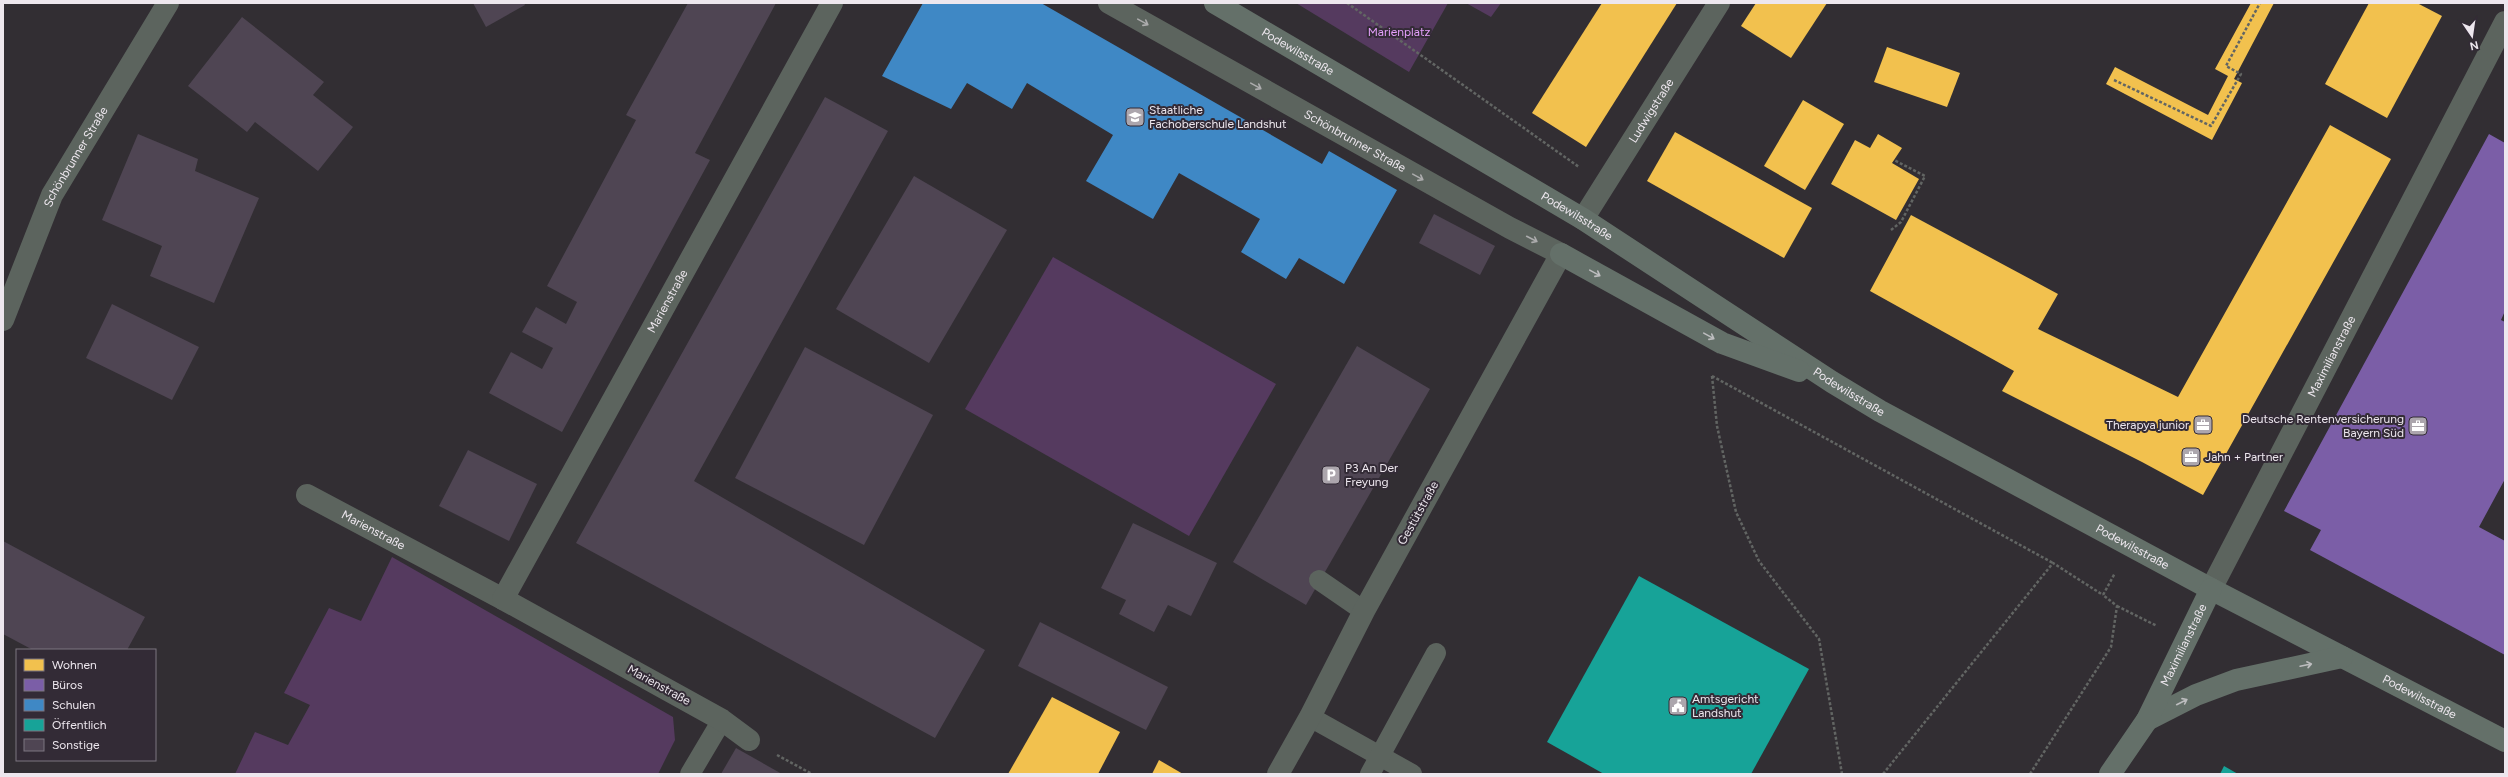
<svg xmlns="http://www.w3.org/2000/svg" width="2508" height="777" font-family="Figtree,sans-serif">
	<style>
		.green { fill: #553a5f }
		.homes { fill: #f2c14e }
		.offices { fill: #7b5ea7 }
		.schools { fill: #3f88c5 }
		.public { fill: #17a398 }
		.building { fill: #4f4553 }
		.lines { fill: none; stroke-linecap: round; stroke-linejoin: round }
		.path { stroke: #626563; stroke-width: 2.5; stroke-dasharray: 3 2; stroke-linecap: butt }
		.service { stroke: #5c645e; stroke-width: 20 }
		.minor { stroke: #5c645e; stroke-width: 22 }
		.secondary { stroke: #647069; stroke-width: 22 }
		.oneway { stroke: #acacad }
		.oneway2 { stroke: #bdbdbf }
		.labels { text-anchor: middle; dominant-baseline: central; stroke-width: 4; stroke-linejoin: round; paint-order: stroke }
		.park-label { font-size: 12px; fill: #e49ffb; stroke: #332b36 }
		.street-label { font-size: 12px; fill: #ede7ee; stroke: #332b36 }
		.poi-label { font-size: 12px; fill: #ede7ee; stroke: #332b36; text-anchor: start }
	</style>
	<rect width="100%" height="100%" fill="#322e33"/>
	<g class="green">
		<path d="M1296 3H1448L1409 72Z"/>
		<path d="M1466 3H1501L1491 17Z"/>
		<path d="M1053 257 1276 384 1189 536 965 409Z"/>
		<path d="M392 557 673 717 675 740 658 774H235L255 732 288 745 310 705 284 693 329 608 361 621Z"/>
	</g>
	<g class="homes">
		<path d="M1602 3H1677L1586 147 1532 113Z"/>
		<path d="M1756 3H1827L1791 58 1741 26Z"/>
		<path d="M2251 3H2274L2234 79 2242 83 2212 140 2106 84 2115 67 2208 115 2228 76 2215 69Z"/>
		<path d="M2369 3H2417L2442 16 2387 118 2325 84Z"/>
		<path d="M1887 47 1960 73 1947 107 1874 82Z"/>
		<path d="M1803 100 1844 124 1805 190 1764 166Z"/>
		<path d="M2330 125 2391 159 2203 495 2142 462 2002 391 2014 371 1870 291 1911 215 2058 294 2038 329 2178 397Z"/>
		<path d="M1675 132 1812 208 1784 258 1647 181Z"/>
		<path d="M1878 134 1902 148 1892 163 1919 179 1896 220 1831 184 1855 140 1870 148Z"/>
		<path d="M1052 697 1120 732 1098 774H1008Z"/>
		<path d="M1159 760 1183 774H1152Z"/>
	</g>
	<path class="offices" d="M2489 134 2505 143V311L2501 320 2505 322V479L2479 527 2505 541V655L2310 550 2321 530 2284 511Z"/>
	<path class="schools" d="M923 3H1041L1322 164 1329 151 1397 190 1344 284 1299 258 1286 279 1241 252 1260 219 1179 173 1153 219 1086 181 1113 135 1027 83 1012 109 967 83 951 109 882 76Z"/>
	<g class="public">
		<path d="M1639 576 1809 669 1751 774H1604L1547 742Z"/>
		<path d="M2224 766 2238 774H2220Z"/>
	</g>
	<g class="building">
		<path d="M473 3H524L525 5 486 27Z"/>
		<path d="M688 3H776L695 153 710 160 562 432 489 393 511 352 542 369 553 348 522 332 536 307 566 324 577 302 547 286 636 120 626 115Z"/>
		<path d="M242 17 324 82 313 95 353 127 318 171 255 122 247 132 188 86Z"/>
		<path d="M825 97 888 131 694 481 985 650 935 738 576 543Z"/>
		<path d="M138 134 198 159 195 171 259 198 214 303 150 276 162 246 102 220Z"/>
		<path d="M914 176 1007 230 929 363 836 309Z"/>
		<path d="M1434 214 1495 246 1480 275 1419 243Z"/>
		<path d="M112 304 199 347 172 400 86 358Z"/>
		<path d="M1357 346 1430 389 1306 605 1233 562Z"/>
		<path d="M805 347 933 415 864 545 735 478Z"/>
		<path d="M468 450 537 484 509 541 439 506Z"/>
		<path d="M1133 523 1217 563 1191 616 1168 605 1154 632 1119 614 1126 600 1101 588Z"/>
		<path d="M3 541 145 617 127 650H33L3 634Z"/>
		<path d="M1040 622 1168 687 1146 730 1018 666Z"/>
		<path d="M736 748 782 774H721Z"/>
	</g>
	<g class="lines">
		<g class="path">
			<path d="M1347 3 1579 167"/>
			<path d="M2114 80 2211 126 2241 74 2226 66 2260 3"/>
			<path d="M1891 230 1901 222 1925 176 1894 160"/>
			<path d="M1712 376 2053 563"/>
			<path d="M1712 376 1717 426 1736 512 1759 561 1819 639 1842 774"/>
			<path d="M2117 606 2157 626"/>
			<path d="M777 755 812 774"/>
			<path d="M1883 774 2053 563 2103 595"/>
			<path d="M2030 774 2111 647 2117 606 2103 595 2115 573"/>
		</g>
		<g class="service">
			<path d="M1319 580 1364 611"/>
			<path d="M1310 717 1412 774"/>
			<path d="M690 774 722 720"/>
			<path d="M1370 774 1436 653"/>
		</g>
		<g class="minor">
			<path id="s1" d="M1109 3 1510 228 1561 254 1364 611 1310 717 1278 774"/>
			<path id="s2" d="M1583 219 1719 3"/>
			<path id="s3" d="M3 320 52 195 168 3"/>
			<path id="s4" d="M307 495 503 599"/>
			<path id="s5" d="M2211 589 2505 22"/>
			<path id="s6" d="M749 740 722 720 503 599 832 3"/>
		</g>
		<g class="secondary">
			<path id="s7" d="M1215 3 1583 219 1832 382 1880 411 2211 589 2505 741"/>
			<path d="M1561 254 1722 343 1799 371"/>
			<path d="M2147 720 2196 695 2236 680 2342 657"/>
			<path id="s8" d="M2110 774 2147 720 2211 589"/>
		</g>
	</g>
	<defs><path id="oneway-shaft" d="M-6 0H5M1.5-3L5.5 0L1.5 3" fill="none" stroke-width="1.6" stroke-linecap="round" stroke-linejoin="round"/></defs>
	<g class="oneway">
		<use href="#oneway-shaft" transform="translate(1143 22) rotate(29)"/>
		<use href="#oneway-shaft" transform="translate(1256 86) rotate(29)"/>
		<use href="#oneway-shaft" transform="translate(1418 177) rotate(29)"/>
		<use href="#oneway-shaft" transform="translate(1532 239) rotate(27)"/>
	</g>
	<g class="oneway2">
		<use href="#oneway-shaft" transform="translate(1595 273) rotate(29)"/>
		<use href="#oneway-shaft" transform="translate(1709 336) rotate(29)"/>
		<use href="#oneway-shaft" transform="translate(2306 665) rotate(-12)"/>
		<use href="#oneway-shaft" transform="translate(2182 702) rotate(-27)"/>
	</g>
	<defs>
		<symbol id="school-square" viewBox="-11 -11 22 22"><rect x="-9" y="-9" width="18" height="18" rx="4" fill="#aca6ad" stroke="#332b36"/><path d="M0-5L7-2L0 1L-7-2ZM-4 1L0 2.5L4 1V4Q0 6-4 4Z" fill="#fff"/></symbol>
		<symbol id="office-square" viewBox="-11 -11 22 22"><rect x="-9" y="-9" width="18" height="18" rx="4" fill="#aca6ad" stroke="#332b36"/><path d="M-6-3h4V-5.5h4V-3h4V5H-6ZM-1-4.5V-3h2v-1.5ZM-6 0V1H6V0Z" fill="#fff"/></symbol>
		<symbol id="parking-square" viewBox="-11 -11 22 22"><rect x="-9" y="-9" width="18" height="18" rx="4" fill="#aca6ad" stroke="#332b36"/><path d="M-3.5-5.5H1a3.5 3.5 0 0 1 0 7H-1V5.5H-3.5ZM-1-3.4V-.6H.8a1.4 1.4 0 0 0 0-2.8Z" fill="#fff"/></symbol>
		<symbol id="civic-square" viewBox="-11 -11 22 22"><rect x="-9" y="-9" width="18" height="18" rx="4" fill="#aca6ad" stroke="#332b36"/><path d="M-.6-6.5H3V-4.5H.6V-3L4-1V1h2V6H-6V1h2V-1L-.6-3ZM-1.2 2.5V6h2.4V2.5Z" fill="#fff"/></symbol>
	</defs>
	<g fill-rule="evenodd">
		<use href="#school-square" x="1124" y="106" width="22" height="22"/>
		<use href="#office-square" x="2192" y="414" width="22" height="22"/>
		<use href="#office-square" x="2407" y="415" width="22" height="22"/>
		<use href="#office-square" x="2180" y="446" width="22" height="22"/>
		<use href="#parking-square" x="1320" y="464" width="22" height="22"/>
		<use href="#civic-square" x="1667" y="695" width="22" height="22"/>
	</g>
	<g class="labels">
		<g class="park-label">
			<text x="1399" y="32">Marienplatz</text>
		</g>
		<g class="street-label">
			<text stroke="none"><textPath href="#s7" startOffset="96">Podewilsstraße</textPath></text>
			<text stroke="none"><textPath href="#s2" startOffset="128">Ludwigstraße</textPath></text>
			<text stroke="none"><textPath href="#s1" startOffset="282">Schönbrunner Straße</textPath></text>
			<text stroke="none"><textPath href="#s3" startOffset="179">Schönbrunner Straße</textPath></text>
			<text stroke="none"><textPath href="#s7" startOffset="420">Podewilsstraße</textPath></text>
			<text stroke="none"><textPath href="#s6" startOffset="624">Marienstraße</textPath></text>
			<text stroke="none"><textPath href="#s5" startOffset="262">Maximilianstraße</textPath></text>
			<text stroke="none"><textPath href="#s7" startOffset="744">Podewilsstraße</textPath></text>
			<text transform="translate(1418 513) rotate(-61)">Gestütstraße</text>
			<text stroke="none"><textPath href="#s4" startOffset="75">Marienstraße</textPath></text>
			<text stroke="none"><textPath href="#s7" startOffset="1067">Podewilsstraße</textPath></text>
			<text stroke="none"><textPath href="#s8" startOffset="149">Maximilianstraße</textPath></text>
			<text transform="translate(659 685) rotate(29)">Marienstraße</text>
			<text stroke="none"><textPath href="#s7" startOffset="1391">Podewilsstraße</textPath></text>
		</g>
		<g class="poi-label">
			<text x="1149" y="110">Staatliche<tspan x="1149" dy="14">Fachoberschule Landshut</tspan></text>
			<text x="2404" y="419" text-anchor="end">Deutsche Rentenversicherung<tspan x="2404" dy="14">Bayern Süd</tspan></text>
			<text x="2189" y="425" text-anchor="end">Therapya junior</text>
			<text x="2205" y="457">Jahn + Partner</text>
			<text x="1345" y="468">P3 An Der<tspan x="1345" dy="14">Freyung</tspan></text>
			<text x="1692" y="699">Amtsgericht<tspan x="1692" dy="14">Landshut</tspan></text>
		</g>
	</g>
	<rect width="2508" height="777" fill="none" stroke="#ede7ee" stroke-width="8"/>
	<rect x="16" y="649" width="140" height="112" fill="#332b36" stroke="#7d7680"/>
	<rect x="24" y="659" width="20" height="12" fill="#f2c14e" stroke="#7d7680"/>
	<text x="52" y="669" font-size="12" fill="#ede7ee">Wohnen</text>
	<rect x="24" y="679" width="20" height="12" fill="#7b5ea7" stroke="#7d7680"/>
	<text x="52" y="689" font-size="12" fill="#ede7ee">Büros</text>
	<rect x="24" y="699" width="20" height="12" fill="#3f88c5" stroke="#7d7680"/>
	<text x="52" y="709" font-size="12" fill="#ede7ee">Schulen</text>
	<rect x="24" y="719" width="20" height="12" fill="#17a398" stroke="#7d7680"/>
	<text x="52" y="729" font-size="12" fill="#ede7ee">Öffentlich</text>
	<rect x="24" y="739" width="20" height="12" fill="#4f4553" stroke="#7d7680"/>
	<text x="52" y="749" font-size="12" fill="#ede7ee">Sonstige</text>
	<g transform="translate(2472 36) rotate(167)" stroke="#332b36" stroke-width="3" paint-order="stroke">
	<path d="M0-3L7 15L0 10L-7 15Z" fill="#ede7ee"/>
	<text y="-6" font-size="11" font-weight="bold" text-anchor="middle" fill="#ede7ee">N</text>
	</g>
</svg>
